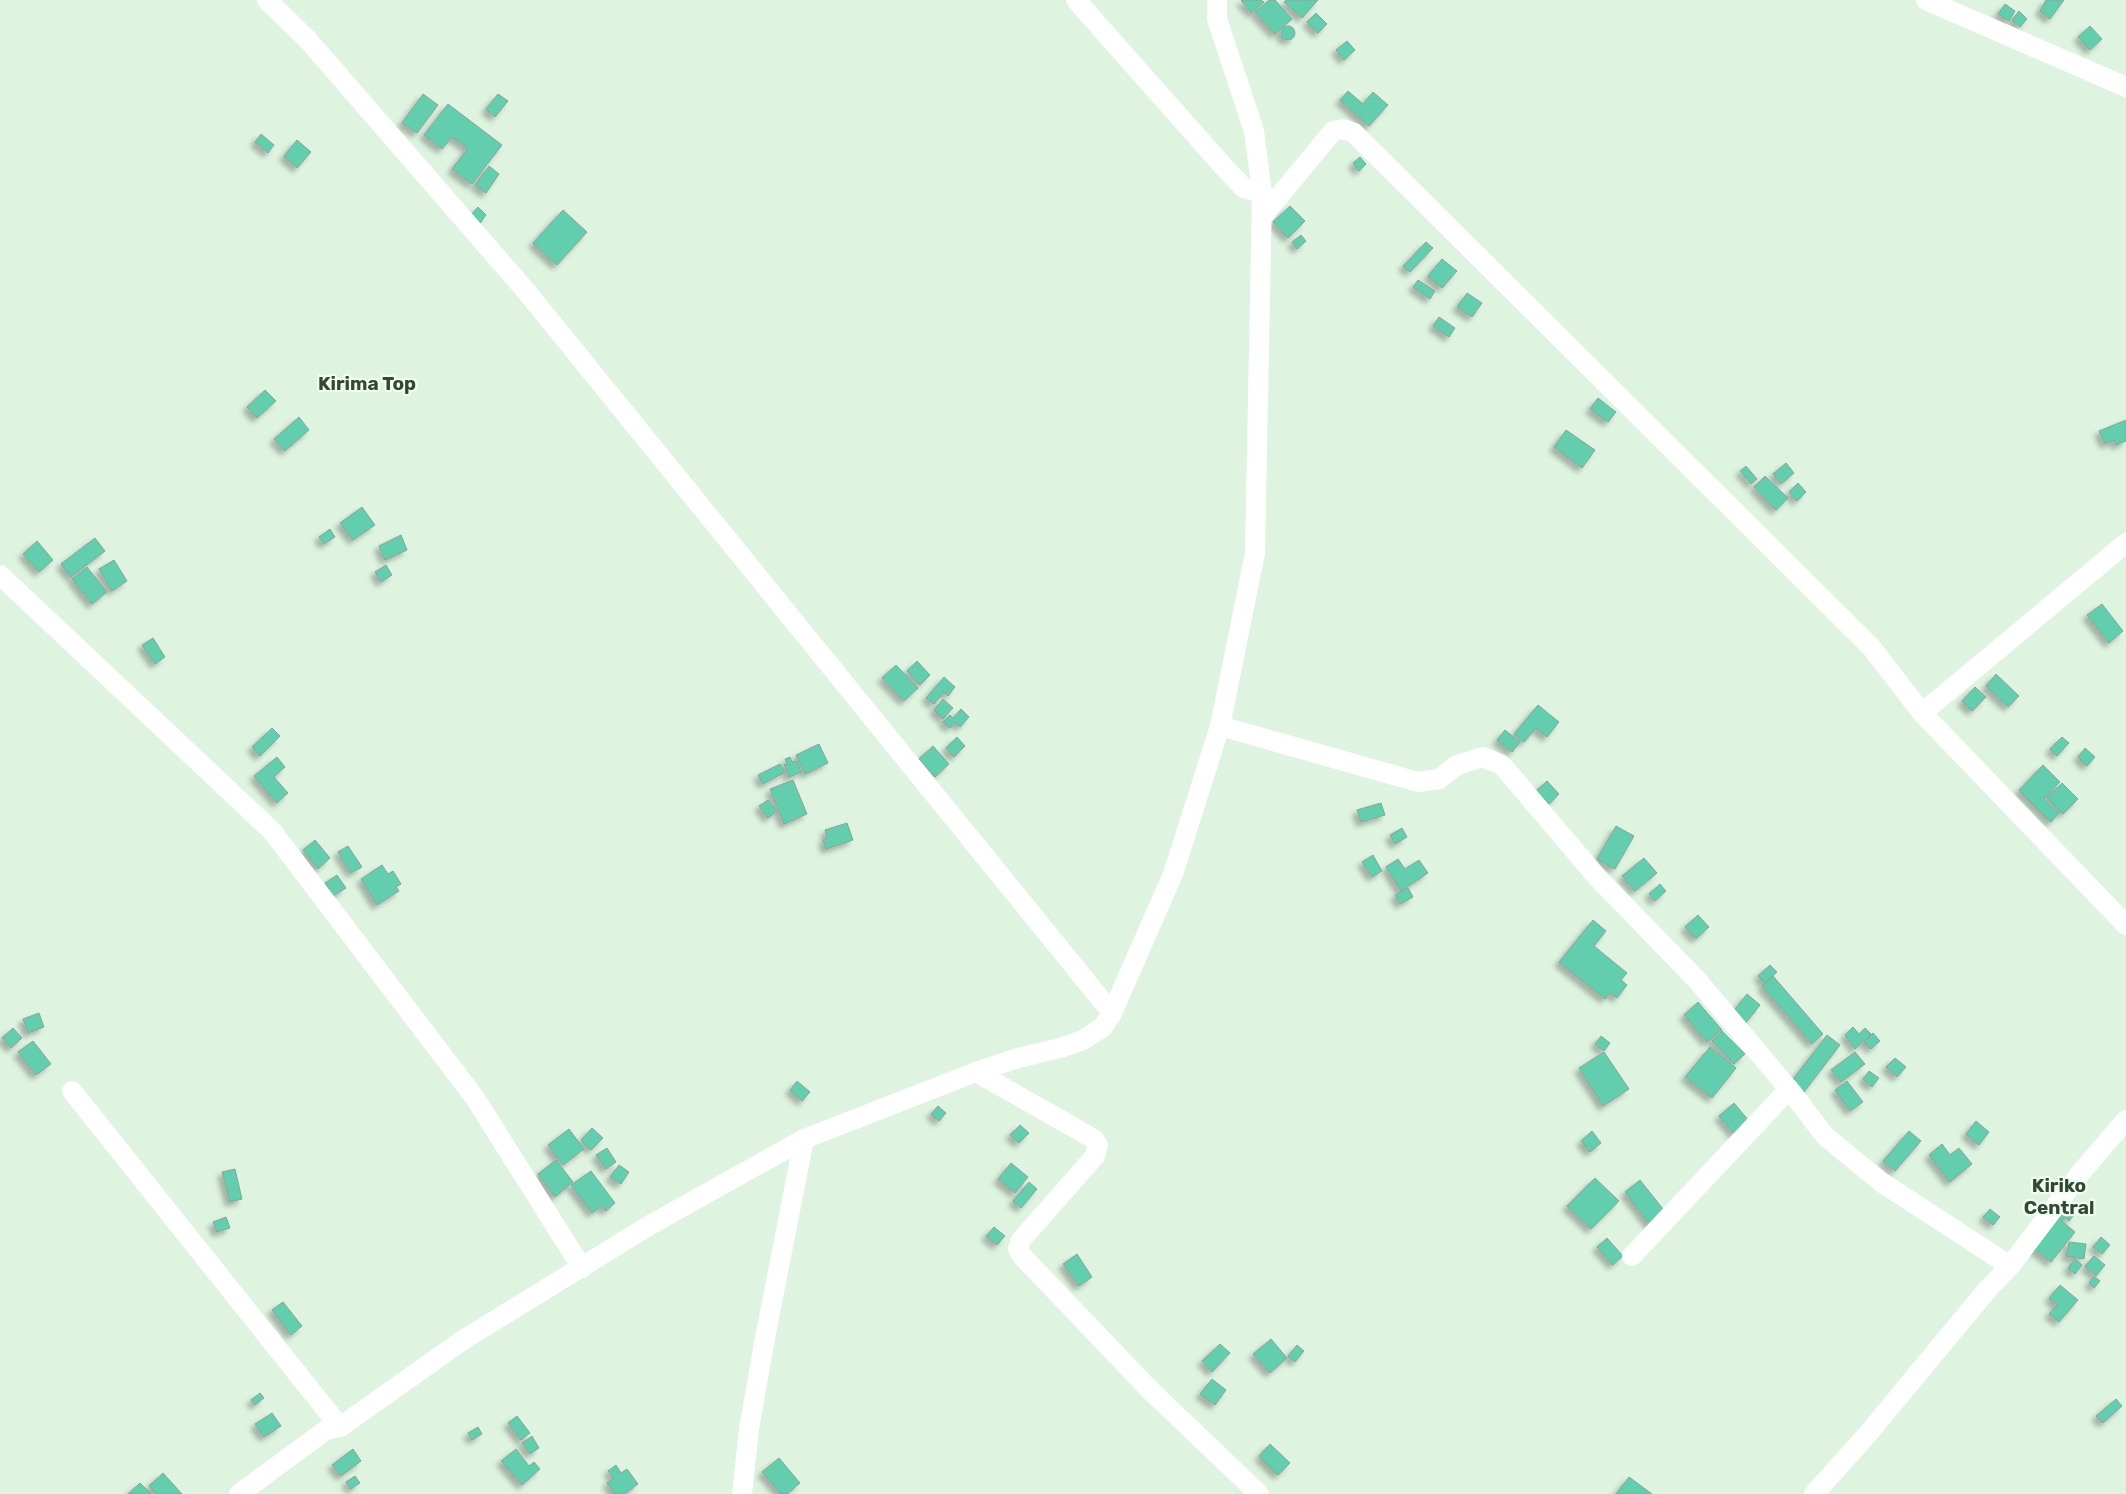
<svg xmlns="http://www.w3.org/2000/svg" width="2126" height="1494" font-family="Rubik,sans-serif">
	<style>
		.building { fill: #64ceae; stroke: #88a399; filter: url(#shadow) }
		.lines { fill: none; stroke-linecap: round; stroke-linejoin: round }
		.minor { stroke: #fff; stroke-width: 20 }
		.labels { text-anchor: middle; dominant-baseline: central; stroke-width: 4.5; stroke-linejoin: round; paint-order: stroke }
		.quarter-label { font-size: 19px; font-weight: bold; fill: #354636; stroke: #eefff0 }
	</style>
	<defs>
		<filter id="shadow"><feDropShadow dx="-4.5" dy="4.5" stdDeviation="2.5" flood-color="#0004"/></filter>
	</defs>
	<rect width="100%" height="100%" fill="#def3e0"/>
	<g class="building">
		<path d="M1243 0H1261L1264 2 1252 13 1241 1Z"/>
		<path d="M1269 0H1275L1292 19 1275 34 1255 12Z"/>
		<path d="M1286 0H1318L1302 18 1284 2Z"/>
		<path d="M2046 0H2064L2050 19 2040 11Z"/>
		<path d="M2005 4 2015 11 2009 21 1998 14Z"/>
		<path d="M2019 11 2027 19 2020 27 2012 20Z"/>
		<path d="M1316 13 1327 24 1318 33 1307 22Z"/>
		<circle cx="1288" cy="33" r="7"/>
		<path d="M2090 26 2102 39 2090 50 2078 37Z"/>
		<path d="M1347 41 1355 50 1344 60 1336 50Z"/>
		<path d="M1348 91 1363 104 1373 92 1388 105 1369 126 1340 100Z"/>
		<path d="M423 94 438 105 417 133 402 123Z"/>
		<path d="M498 94 508 101 495 117 486 109Z"/>
		<path d="M448 104 502 145 472 184 452 169 468 148 452 137 442 149 424 135Z"/>
		<path d="M261 134 274 145 268 153 255 142Z"/>
		<path d="M297 140 311 152 297 168 284 156Z"/>
		<path d="M1360 157 1366 164 1359 171 1353 163Z"/>
		<path d="M489 166 499 174 486 193 475 185Z"/>
		<path d="M1290 206 1305 221 1288 238 1273 222Z"/>
		<path d="M478 207 486 215 480 223 471 215Z"/>
		<path d="M563 210 587 232 557 265 533 243Z"/>
		<path d="M1301 235 1306 241 1297 249 1292 242Z"/>
		<path d="M1426 242 1433 248 1410 272 1403 266Z"/>
		<path d="M1442 259 1457 271 1442 288 1428 276Z"/>
		<path d="M1418 280 1435 291 1430 299 1413 287Z"/>
		<path d="M1467 293 1482 303 1472 317 1457 307Z"/>
		<path d="M1439 317 1455 328 1449 337 1433 326Z"/>
		<path d="M265 390 276 401 257 418 247 407Z"/>
		<path d="M1598 398 1616 412 1608 422 1590 409Z"/>
		<path d="M299 417 309 430 285 451 274 439Z"/>
		<path d="M2126 420V441L2116 445 2114 440 2105 444 2099 431Z"/>
		<path d="M1566 430 1595 450 1582 468 1554 447Z"/>
		<path d="M1786 463 1794 473 1781 484 1773 474Z"/>
		<path d="M1746 466 1757 479 1751 484 1740 471Z"/>
		<path d="M1765 476 1788 498 1776 510 1754 487Z"/>
		<path d="M1798 483 1806 492 1797 501 1789 492Z"/>
		<path d="M362 507 375 525 353 540 340 523Z"/>
		<path d="M330 529 335 537 324 544 319 537Z"/>
		<path d="M401 535 407 550 385 560 379 546Z"/>
		<path d="M95 538 105 551 71 577 61 564Z"/>
		<path d="M37 541 53 560 39 572 23 554Z"/>
		<path d="M114 560 127 581 112 591 99 569Z"/>
		<path d="M386 565 392 575 381 582 375 572Z"/>
		<path d="M87 567 107 592 92 604 72 579Z"/>
		<path d="M2102 604 2123 631 2109 643 2087 615Z"/>
		<path d="M153 638 165 657 155 664 142 645Z"/>
		<path d="M917 661 930 675 920 685 907 671Z"/>
		<path d="M896 665 918 688 904 701 882 678Z"/>
		<path d="M1996 674 2019 696 2008 707 1986 686Z"/>
		<path d="M944 677 955 687 948 696 944 692 934 704 926 698Z"/>
		<path d="M1975 687 1986 697 1972 711 1962 701Z"/>
		<path d="M943 699 953 708 943 719 934 710Z"/>
		<path d="M1538 705 1559 722 1547 737 1536 728 1524 742 1514 734Z"/>
		<path d="M961 709 969 717 960 727 955 722 950 728 943 722 950 715 953 718Z"/>
		<path d="M272 728 280 736 260 756 252 747Z"/>
		<path d="M1505 730 1520 742 1512 752 1497 740Z"/>
		<path d="M957 737 965 746 954 757 946 748Z"/>
		<path d="M2062 737 2069 743 2057 756 2050 749Z"/>
		<path d="M819 744 828 763 805 774 796 755Z"/>
		<path d="M933 746 949 764 935 777 919 759Z"/>
		<path d="M2085 748 2095 757 2087 766 2078 757Z"/>
		<path d="M277 757 285 767 274 777 288 793 277 803 254 776Z"/>
		<path d="M790 757 792 762 797 761 801 772 789 777 784 764 787 765 785 759Z"/>
		<path d="M780 764 785 772 763 784 758 775Z"/>
		<path d="M2043 765 2060 782 2044 799 2059 813 2051 822 2019 790Z"/>
		<path d="M793 780 807 814 784 824 770 789Z"/>
		<path d="M1547 781 1559 794 1549 804 1536 791Z"/>
		<path d="M2062 783 2078 799 2063 814 2047 798Z"/>
		<path d="M768 800 777 811 768 818 759 806Z"/>
		<path d="M1381 803 1385 815 1361 822 1357 810Z"/>
		<path d="M847 823 853 840 826 849 823 840 827 838 825 830Z"/>
		<path d="M1616 826 1634 836 1615 869 1597 859Z"/>
		<path d="M1402 828 1407 837 1395 844 1390 835Z"/>
		<path d="M315 840 330 858 318 869 303 850Z"/>
		<path d="M348 846 362 867 351 873 338 852Z"/>
		<path d="M1373 855 1382 871 1372 877 1362 862Z"/>
		<path d="M1644 858 1657 873 1635 891 1622 876Z"/>
		<path d="M1398 859 1405 869 1419 860 1428 873 1401 891 1386 867Z"/>
		<path d="M382 865 388 874 393 871 401 884 396 887 399 891 377 905 361 879Z"/>
		<path d="M337 875 346 888 333 896 325 883Z"/>
		<path d="M1660 884 1666 891 1655 901 1649 894Z"/>
		<path d="M1408 888 1413 897 1400 904 1395 895Z"/>
		<path d="M1698 915 1709 927 1696 939 1685 927Z"/>
		<path d="M1593 920 1606 931 1594 946 1627 973 1621 980 1627 985 1617 998 1610 993 1605 999 1559 962Z"/>
		<path d="M1770 965 1777 972 1765 983 1758 976Z"/>
		<path d="M1773 976 1823 1034 1812 1044 1762 986Z"/>
		<path d="M1747 994 1760 1005 1745 1024 1732 1013Z"/>
		<path d="M1698 1002 1722 1030 1707 1042 1684 1015Z"/>
		<path d="M39 1013 44 1027 28 1033 23 1019Z"/>
		<path d="M1853 1027 1859 1034 1865 1028 1871 1034 1855 1049 1845 1035Z"/>
		<path d="M13 1028 22 1038 11 1048 2 1038Z"/>
		<path d="M1722 1031 1745 1054 1734 1064 1712 1041Z"/>
		<path d="M1873 1033 1880 1041 1871 1049 1864 1042Z"/>
		<path d="M1827 1035 1840 1045 1804 1092 1791 1082Z"/>
		<path d="M1601 1036 1610 1043 1604 1051 1595 1044Z"/>
		<path d="M33 1041 51 1064 36 1075 18 1052Z"/>
		<path d="M1710 1047 1736 1068 1712 1098 1685 1077Z"/>
		<path d="M1604 1052 1629 1089 1603 1106 1579 1068Z"/>
		<path d="M1855 1052 1865 1064 1841 1082 1831 1070Z"/>
		<path d="M1895 1058 1906 1067 1897 1077 1886 1067Z"/>
		<path d="M1869 1071 1879 1078 1872 1087 1863 1079Z"/>
		<path d="M797 1081 810 1092 802 1101 790 1090Z"/>
		<path d="M1847 1081 1863 1102 1850 1111 1835 1090Z"/>
		<path d="M1734 1103 1749 1121 1734 1134 1719 1116Z"/>
		<path d="M938 1106 946 1113 939 1121 931 1114Z"/>
		<path d="M1976 1121 1989 1132 1979 1145 1966 1134Z"/>
		<path d="M1020 1125 1029 1133 1019 1143 1010 1135Z"/>
		<path d="M592 1128 603 1138 591 1150 581 1140Z"/>
		<path d="M569 1129 584 1149 563 1165 548 1145Z"/>
		<path d="M1592 1131 1601 1143 1590 1152 1581 1141Z"/>
		<path d="M1909 1131 1921 1141 1895 1171 1883 1161Z"/>
		<path d="M1942 1144 1950 1155 1959 1148 1972 1164 1950 1182 1929 1155Z"/>
		<path d="M607 1148 616 1162 606 1169 596 1155Z"/>
		<path d="M556 1160 573 1182 555 1197 538 1174Z"/>
		<path d="M1011 1163 1028 1177 1015 1193 998 1179Z"/>
		<path d="M619 1165 629 1172 621 1184 610 1177Z"/>
		<path d="M235 1169 242 1199 230 1202 222 1172Z"/>
		<path d="M591 1171 615 1203 606 1211 602 1206 592 1213 571 1185Z"/>
		<path d="M1595 1178 1619 1201 1591 1229 1567 1206Z"/>
		<path d="M1640 1180 1667 1214 1651 1226 1625 1192Z"/>
		<path d="M1029 1182 1037 1189 1021 1208 1013 1201Z"/>
		<path d="M2060 1204 2074 1215 2069 1221 2065 1217 2062 1220 2053 1213Z"/>
		<path d="M1990 1209 2000 1217 1993 1225 1983 1217Z"/>
		<path d="M226 1217 230 1228 217 1232 213 1222Z"/>
		<path d="M2058 1218 2075 1232 2051 1262 2033 1248Z"/>
		<path d="M994 1227 1005 1236 997 1245 986 1236Z"/>
		<path d="M2101 1237 2110 1245 2102 1254 2093 1247Z"/>
		<path d="M1607 1238 1623 1256 1613 1265 1597 1247Z"/>
		<path d="M2069 1242 2086 1244 2084 1259 2066 1256Z"/>
		<path d="M1077 1254 1092 1277 1079 1286 1063 1264Z"/>
		<path d="M2094 1256 2105 1265 2096 1276 2085 1266Z"/>
		<path d="M2075 1259 2082 1265 2075 1274 2068 1268Z"/>
		<path d="M2094 1276 2100 1281 2094 1288 2089 1283Z"/>
		<path d="M2060 1285 2078 1300 2059 1322 2049 1314 2057 1305 2049 1298Z"/>
		<path d="M283 1302 302 1326 291 1335 272 1310Z"/>
		<path d="M1271 1339 1287 1358 1270 1373 1253 1354Z"/>
		<path d="M1220 1344 1230 1353 1212 1372 1202 1361Z"/>
		<path d="M1297 1345 1304 1351 1295 1362 1288 1356Z"/>
		<path d="M1212 1379 1226 1390 1215 1405 1200 1394Z"/>
		<path d="M260 1393 264 1398 255 1405 251 1400Z"/>
		<path d="M2116 1399 2122 1406 2103 1423 2096 1416Z"/>
		<path d="M272 1413 281 1426 264 1437 255 1424Z"/>
		<path d="M517 1416 530 1433 521 1440 508 1423Z"/>
		<path d="M478 1427 482 1434 472 1440 468 1433Z"/>
		<path d="M532 1436 539 1448 530 1454 522 1443Z"/>
		<path d="M1270 1444 1290 1463 1278 1475 1259 1456Z"/>
		<path d="M353 1449 361 1461 341 1476 332 1465Z"/>
		<path d="M516 1449 529 1466 534 1462 540 1469 522 1485 501 1461Z"/>
		<path d="M779 1458 800 1483 787 1494H781L762 1472Z"/>
		<path d="M616 1465 621 1473 627 1469 638 1484 625 1494H615L607 1483 614 1478 608 1471Z"/>
		<path d="M163 1473 182 1494H157L149 1486Z"/>
		<path d="M355 1476 360 1483 351 1489 346 1482Z"/>
		<path d="M1629 1477 1652 1494H1616Z"/>
		<path d="M140 1483 151 1494H128Z"/>
	</g>
	<g class="lines">
		<g class="minor">
			<path d="M267 0 308 40 526 291 1112 1013"/>
			<path d="M1076 0 1223 166 1244 188 1262 193"/>
			<path d="M1926 0 2126 87"/>
			<path d="M1262 217 1333 131 1343 129 1354 133 1871 647 1922 713 2126 925"/>
			<path d="M0 575 272 831 475 1098 582 1268"/>
			<path d="M1922 713 2126 543"/>
			<path d="M1220 726 1418 782 1439 779 1457 765 1483 757 1502 765 1597 877 1697 980 1793 1094 1825 1136 1881 1182 2010 1266"/>
			<path d="M976 1072 1094 1139 1098 1145 1095 1156 1021 1240 1018 1249 1022 1256 1150 1390 1259 1494"/>
			<path d="M72 1091 340 1427"/>
			<path d="M1632 1256 1789 1089"/>
			<path d="M239 1494 326 1430 340 1427 463 1340 650 1225 804 1139 976 1072 1018 1058 1060 1048 1083 1040 1103 1027 1112 1013 1173 874 1220 726 1255 553 1262 193 1254 131 1217 19V0"/>
			<path d="M742 1494 749 1429 765 1338 804 1139"/>
			<path d="M1814 1494 1866 1436 1987 1290 2010 1266 2082 1171 2126 1120"/>
		</g>
	</g>
	<g class="labels">
		<g class="quarter-label">
			<text x="367" y="383">Kirima Top</text>
			<text x="2059" y="1185">Kiriko<tspan x="2059" dy="22">Central</tspan></text>
		</g>
	</g>
</svg>
